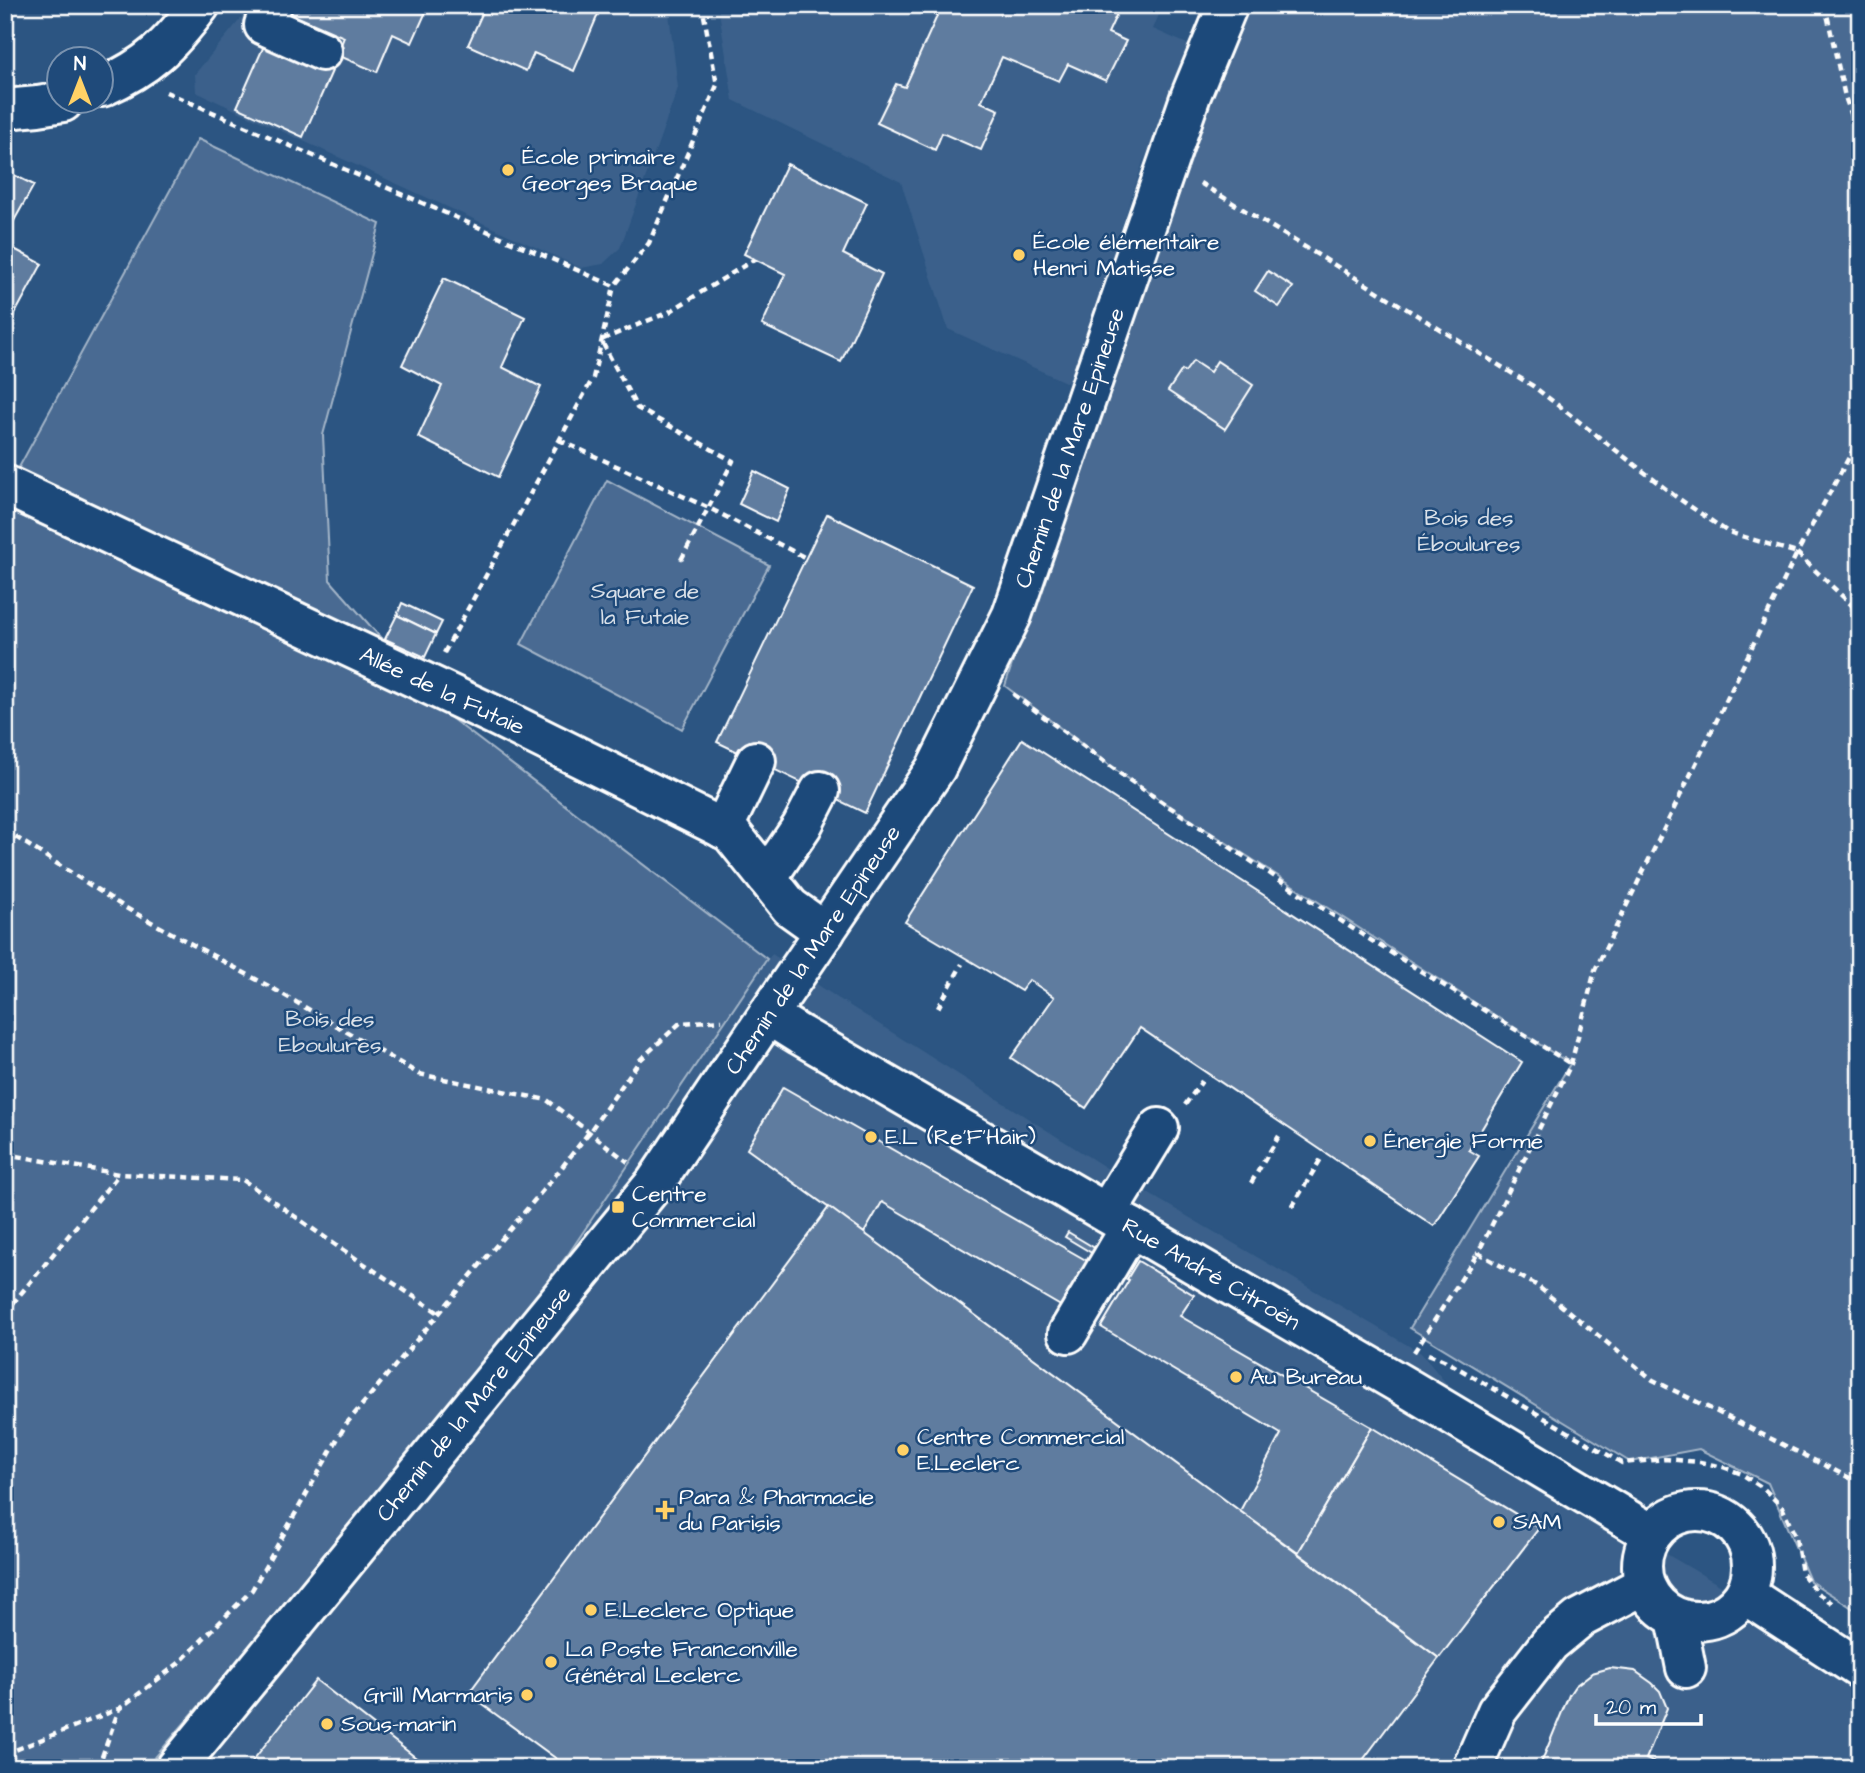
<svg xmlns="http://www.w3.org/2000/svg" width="1865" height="1773" font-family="'Architects Daughter',sans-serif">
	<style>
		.built { fill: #3b618b }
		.green { fill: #486b92; stroke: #a4b5c8; stroke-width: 2 }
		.building { fill: #5e7c9f; stroke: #fff; stroke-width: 2 }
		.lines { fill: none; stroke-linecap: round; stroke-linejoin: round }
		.minor-casing { stroke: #fff; stroke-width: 44 }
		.major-casing { stroke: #fff; stroke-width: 44 }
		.path { stroke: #fff; stroke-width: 4.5; stroke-dasharray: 7 5; stroke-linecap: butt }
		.minor { stroke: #1f4a7a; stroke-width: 38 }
		.major { stroke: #1f4a7a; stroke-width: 38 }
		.poi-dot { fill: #ffd166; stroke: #1f4a7a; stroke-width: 2.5 }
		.labels { text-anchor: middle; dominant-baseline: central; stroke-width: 5; stroke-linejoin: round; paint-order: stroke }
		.poi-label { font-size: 23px; fill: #fff; stroke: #1f4a7a; text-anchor: start }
		.street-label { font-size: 23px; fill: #fff; stroke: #1f4a7a }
		.park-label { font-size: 23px; fill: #dae1e9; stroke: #1f4a7a }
	</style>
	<rect width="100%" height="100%" fill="#2c5582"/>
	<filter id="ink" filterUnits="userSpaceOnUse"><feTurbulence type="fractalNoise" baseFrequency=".0143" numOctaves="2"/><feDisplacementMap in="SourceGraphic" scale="14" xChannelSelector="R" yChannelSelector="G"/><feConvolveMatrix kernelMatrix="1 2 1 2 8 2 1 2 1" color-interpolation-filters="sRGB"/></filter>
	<g filter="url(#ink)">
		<g class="built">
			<path d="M248 5H668L678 88 620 248 603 264 581 268 196 92 195 74 243 16Z"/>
			<path d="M718 5H1163L1153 29 1194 47 1143 162 1070 384 948 329 901 182 733 100Z"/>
			<path d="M772 954 836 997 1127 1181 1421 1353 1514 1465 1860 1667V1768H146L252 1645Z"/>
		</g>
		<g class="green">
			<path d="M1241 5H1860V1613L1810 1581 1768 1483 1699 1449 1630 1462 1410 1328 1570 1064 1129 780 1005 686 1030 609Z"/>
			<path d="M198 139 380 224 323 435 330 580 451 718 767 959 569 1253 390 1482 146 1768H5V493Z"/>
			<path d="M607 480 769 565 682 729 521 644Z"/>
		</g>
		<g class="building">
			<path d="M292 5H429L412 43 393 34 377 72 337 55 344 37 289 13Z"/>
			<path d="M480 5H602L574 71 534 53 526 71 468 45 485 7Z"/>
			<path d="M942 5H1121L1108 33 1126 41 1106 81 1068 64 1059 81 1002 57 981 102 999 110 981 150 942 133 935 150 877 123 896 84 905 87Z"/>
			<path d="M266 41 332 71 303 137 237 107Z"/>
			<path d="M787 164 867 203 843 254 882 274 841 362 762 325 785 274 744 254Z"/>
			<path d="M8 172 34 185 5 237V180Z"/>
			<path d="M5 244 42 264 5 332Z"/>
			<path d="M1268 271 1293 287 1279 307 1255 291Z"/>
			<path d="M444 278 525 317 502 367 541 387 498 477 418 437 442 386 402 365Z"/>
			<path d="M1193 361 1210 372 1217 361 1253 385 1225 429 1168 391 1182 370 1185 372Z"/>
			<path d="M754 471 790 489 776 522 739 504Z"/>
			<path d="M827 514 973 585 865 813 717 742Z"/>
			<path d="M402 603 442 622 436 634 397 615Z"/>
			<path d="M397 615 436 634 425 657 385 639Z"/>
			<path d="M1022 739 1522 1062 1469 1150 1479 1156 1434 1226 1140 1028 1086 1108 1011 1058 1054 997 1029 980 1021 991 905 922Z"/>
			<path d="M783 1087 1091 1263 1064 1308 882 1202 864 1233 747 1149Z"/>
			<path d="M829 1207 1439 1658 1357 1768H569L468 1694Z"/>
			<path d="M1068 1232 1098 1250 1095 1255 1065 1237Z"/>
			<path d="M1138 1261 1194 1295 1180 1316 1372 1427 1298 1553 1240 1511 1281 1434 1101 1327 1129 1280 1127 1279Z"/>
			<path d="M1372 1427 1539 1528 1439 1658 1298 1553Z"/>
			<path d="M1610 1668 1635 1671 1652 1683 1660 1691 1667 1708 1646 1759 1667 1768H1539L1569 1695 1575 1686 1592 1673Z"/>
			<path d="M316 1680 429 1768H247Z"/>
		</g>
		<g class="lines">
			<defs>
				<g id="minor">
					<path d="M272 5 264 25 322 51"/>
					<path d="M102 87C149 66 169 46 200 5"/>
					<path d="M5 109 38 106 63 102"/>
					<path d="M5 485 496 716 730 832 767 878 802 826 820 791"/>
					<path d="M723 829 756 761"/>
					<path d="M767 878 790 907 825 932"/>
					<path d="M768 1015 936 768 1012 615 1191 95 1228 5"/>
					<path d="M1107 1213 1159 1128"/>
					<path d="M1068 1333 1131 1227"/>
					<path d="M1676 1618 1686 1668"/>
					<path d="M1472 1768 1497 1711 1550 1643 1579 1619 1644 1585"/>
				</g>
				<g id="major">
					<circle cx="1697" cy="1566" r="55"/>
					<path d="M1745 1594 1860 1669"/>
					<path d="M176 1768 655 1183 768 1015 800 1035 1411 1390 1652 1534"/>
				</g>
			</defs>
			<use href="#minor" class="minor-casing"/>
			<use href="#major" class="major-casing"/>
			<g class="path">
				<path d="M1825 5 1845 97 1860 138"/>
				<path d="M166 92 614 286 649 243 717 85 702 5"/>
				<path d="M1200 183 1533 386 1675 496 1728 532 1797 553 1704 747 1595 970 1571 1064 1478 1253 1536 1285 1653 1380 1860 1483"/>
				<path d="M1860 437 1797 553 1860 613"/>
				<path d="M559 440 709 508 806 558"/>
				<path d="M681 560 733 461 637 408 601 340 669 312 755 259"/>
				<path d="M444 653 593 378 614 286"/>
				<path d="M1013 694 1129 780 1364 936 1571 1064"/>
				<path d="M5 830 124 907 272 988 419 1074 547 1100 628 1162"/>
				<path d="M938 1008 962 964"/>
				<path d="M1185 1105 1202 1081"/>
				<path d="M5 1154 119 1174 243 1180 340 1248 439 1313"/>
				<path d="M1251 1183 1279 1136"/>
				<path d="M1292 1207 1322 1157"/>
				<path d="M5 1313 119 1174"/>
				<path d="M1414 1352 1478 1253"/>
				<path d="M1428 1354 1444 1360 1622 1463 1665 1459 1700 1462 1723 1467 1742 1474 1764 1489 1782 1507 1796 1538 1802 1573 1817 1593 1832 1603"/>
				<path d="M5 1754 118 1709"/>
				<path d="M98 1768 119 1709 179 1663 252 1590 346 1424 559 1171 590 1131 640 1060 680 1023 722 1020"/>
			</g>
			<use href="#minor" class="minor"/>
			<use href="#major" class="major"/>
		</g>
	</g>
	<g class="poi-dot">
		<circle cx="508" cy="170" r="7"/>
		<circle cx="1019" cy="255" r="7"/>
		<circle cx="871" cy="1137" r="7"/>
		<circle cx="1370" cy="1141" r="7"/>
		<rect x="611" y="1200" width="14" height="14" rx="3.5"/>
		<circle cx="1236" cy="1377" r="7"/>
		<circle cx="903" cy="1450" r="7"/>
		<path d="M661.5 1499.5h7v7h7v7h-7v7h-7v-7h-7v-7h7z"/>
		<circle cx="1499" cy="1522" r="7"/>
		<circle cx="591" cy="1610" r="7"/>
		<circle cx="551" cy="1662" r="7"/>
		<circle cx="527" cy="1695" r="7"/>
		<circle cx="327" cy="1724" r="7"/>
	</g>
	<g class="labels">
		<g class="poi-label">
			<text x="522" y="157">École primaire<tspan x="522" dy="26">Georges Braque</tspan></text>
			<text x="1033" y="242">École élémentaire<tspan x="1033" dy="26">Henri Matisse</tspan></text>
			<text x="885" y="1137">E.L (Re'F'Hair)</text>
			<text x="1384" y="1141">Énergie Forme</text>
			<text x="632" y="1194">Centre<tspan x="632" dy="26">Commercial</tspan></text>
			<text x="1250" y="1377">Au Bureau</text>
			<text x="917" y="1437">Centre Commercial<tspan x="917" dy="26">E.Leclerc</tspan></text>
			<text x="679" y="1497">Para &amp; Pharmacie<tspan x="679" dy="26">du Parisis</tspan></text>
			<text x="1513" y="1522">SAM</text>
			<text x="605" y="1610">E.Leclerc Optique</text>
			<text x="565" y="1649">La Poste Franconville<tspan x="565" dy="26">Général Leclerc</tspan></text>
			<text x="513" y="1695" text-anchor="end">Grill Marmaris</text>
			<text x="341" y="1724">Sous-marin</text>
		</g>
		<g class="street-label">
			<text transform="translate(1070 448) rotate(-71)">Chemin de la Mare Epineuse</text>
			<text transform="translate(442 691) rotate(25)">Allée de la Futaie</text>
			<text transform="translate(813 950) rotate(-56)">Chemin de la Mare Epineuse</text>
			<text transform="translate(1211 1274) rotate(30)">Rue André Citroën</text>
			<text transform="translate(474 1404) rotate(-51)">Chemin de la Mare Epineuse</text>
		</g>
		<g class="park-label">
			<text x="1469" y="518">Bois des<tspan x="1469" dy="26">Éboulures</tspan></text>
			<text x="645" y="591">Square de<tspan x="645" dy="26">la Futaie</tspan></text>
			<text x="330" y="1019">Bois des<tspan x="330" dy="26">Eboulures</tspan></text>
		</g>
	</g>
	<rect width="1865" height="1773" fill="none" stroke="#1f4a7a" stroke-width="28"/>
	<rect x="14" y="14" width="1837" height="1745" fill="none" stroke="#fff" stroke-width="2.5" filter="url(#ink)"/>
	<g transform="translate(80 80)"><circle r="33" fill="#1f4a7a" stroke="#7992af" stroke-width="2"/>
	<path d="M0-5L12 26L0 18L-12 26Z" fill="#ffd166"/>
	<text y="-10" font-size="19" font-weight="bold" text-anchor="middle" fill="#ffffff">N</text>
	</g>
	<path d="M1596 1714v10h105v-10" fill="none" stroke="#ffffff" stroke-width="3.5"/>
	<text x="1606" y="1714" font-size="21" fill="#ffffff" stroke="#1f4a7a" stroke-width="5" paint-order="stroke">20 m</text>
</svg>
